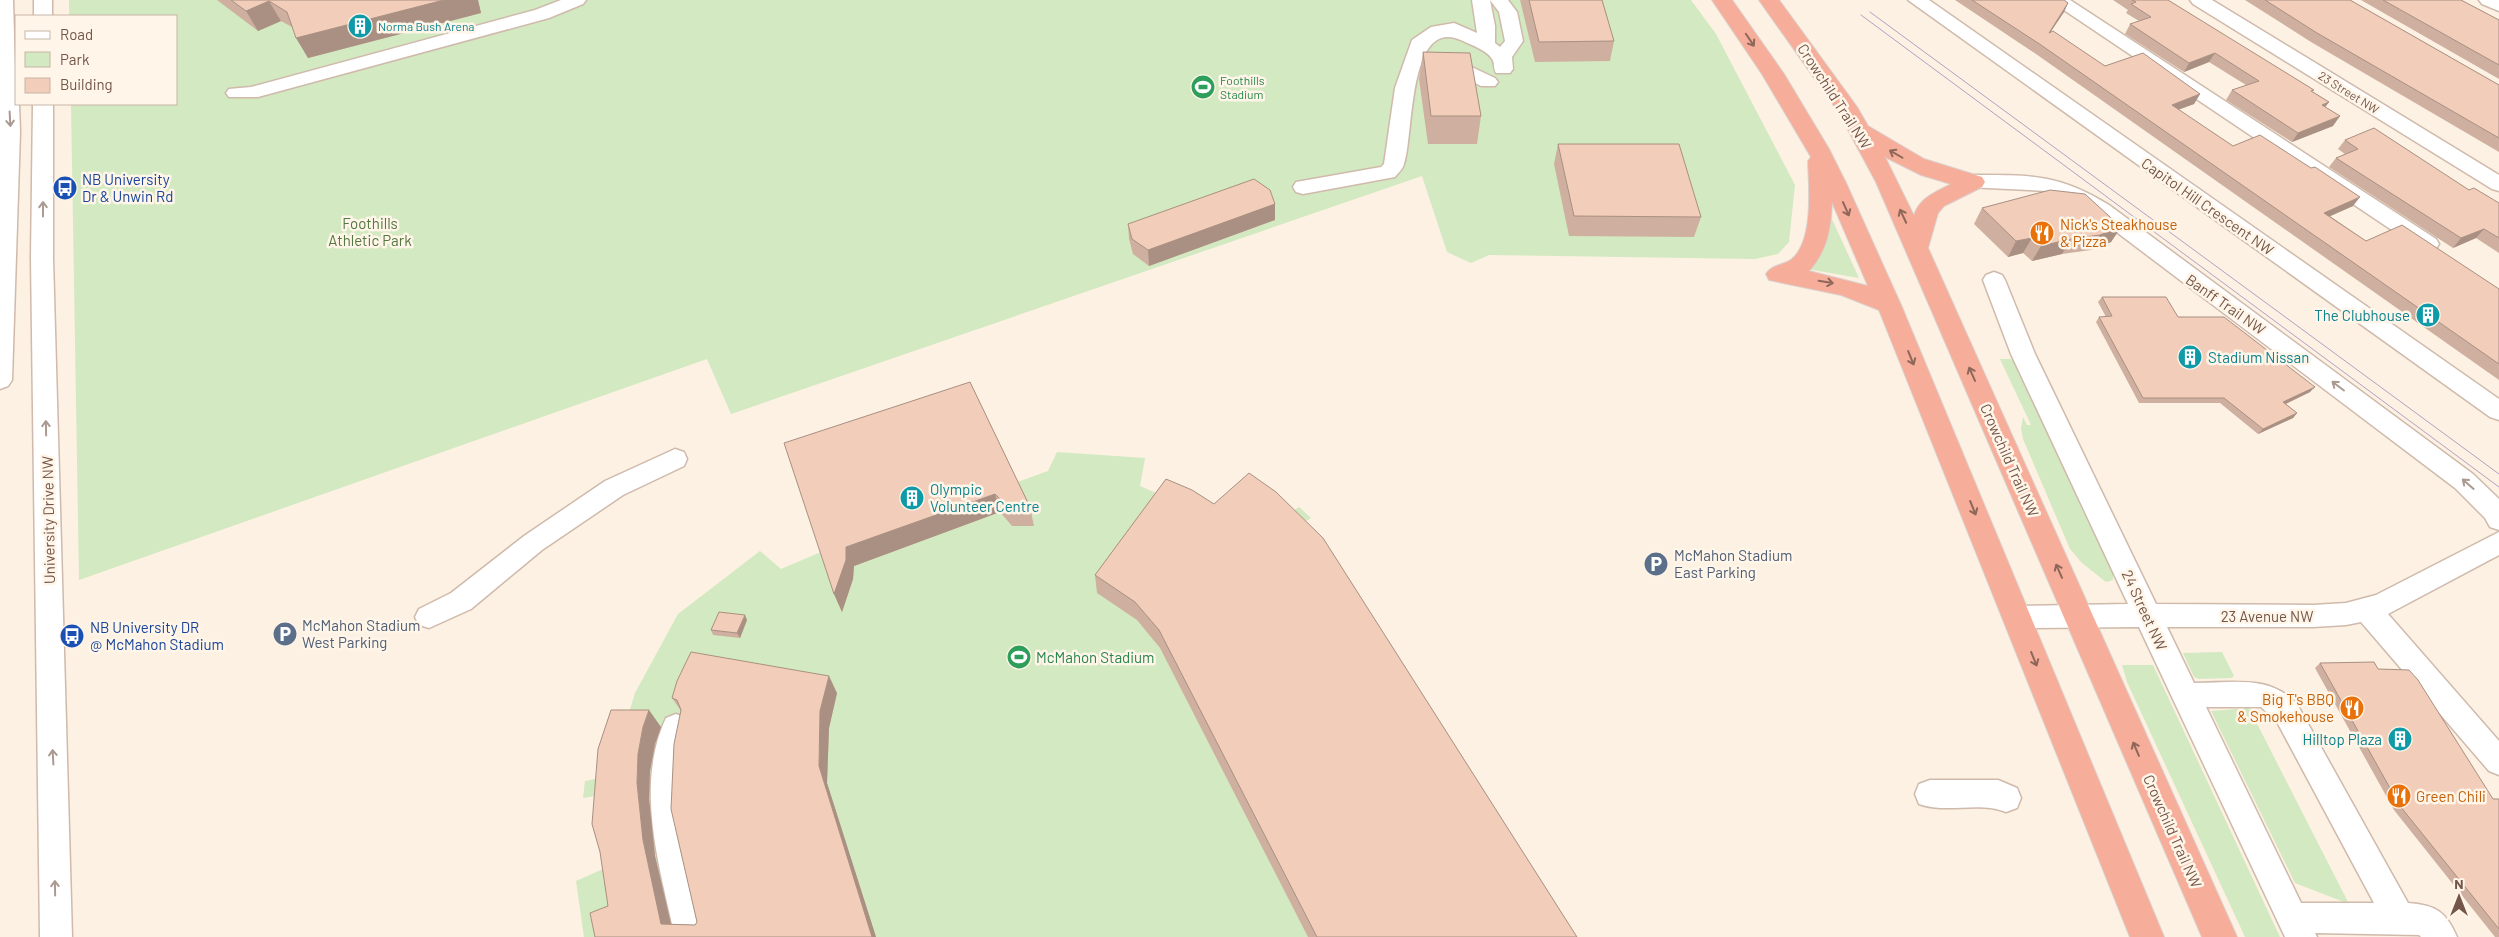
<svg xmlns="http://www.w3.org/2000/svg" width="2499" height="937" font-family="Barlow,sans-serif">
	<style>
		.green { fill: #d3e9c1 }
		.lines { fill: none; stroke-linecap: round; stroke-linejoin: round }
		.minor-casing { stroke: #cfbaac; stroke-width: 3 }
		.highway-casing { stroke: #dbd3d0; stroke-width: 2 }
		.minor { fill: #fff; fill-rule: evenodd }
		.highway { fill: #f6ad99; fill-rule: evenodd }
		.tram { stroke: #b3a1c4; stroke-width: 1 }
		.wall { fill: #cfb0a0 }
		.shaded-wall { fill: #a99082 }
		.building { fill: #f1cdba; stroke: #a99082 }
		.oneway { stroke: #8d6759 }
		.oneway2 { stroke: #ab9a92 }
		.labels { text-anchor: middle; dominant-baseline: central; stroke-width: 5; stroke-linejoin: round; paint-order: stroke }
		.far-culture-label { font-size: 12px; fill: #0d838f; stroke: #fff5e8; text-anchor: start }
		.far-leisure-label { font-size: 12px; fill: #27864d; stroke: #fff5e8; text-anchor: start }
		.far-street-label { font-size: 12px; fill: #735649; stroke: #fff5e8 }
		.street-label { font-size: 15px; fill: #735649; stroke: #fff5e8 }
		.transit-label { font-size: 15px; fill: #164399; stroke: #fff5e8; text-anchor: start }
		.park-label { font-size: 15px; fill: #547841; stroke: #fff5e8 }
		.food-label { font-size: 15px; fill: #c56008; stroke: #fff5e8; text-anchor: start }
		.culture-label { font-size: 15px; fill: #0d838f; stroke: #fff5e8; text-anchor: end }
		.service-label { font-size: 15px; fill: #4e5e75; stroke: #fff5e8; text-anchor: start }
		.leisure-label { font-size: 15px; fill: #27864d; stroke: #fff5e8; text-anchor: start }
	</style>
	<rect width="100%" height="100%" fill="#fcf1e2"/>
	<g class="green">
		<path d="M69 0H1691L1716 34 1795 185 1789 242 1778 254 1755 259 1489 255 1471 263 1447 252 1422 176 731 414 707 359 79 580 71 104H176V16H69Z"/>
		<path d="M1830 215 1859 278 1807 269Z"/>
		<path d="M2000 359H2011L2016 365 2109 563 2113 573V580L2106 582 2082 563 2070 549 2023 439 2021 429 2023 417 2027 425H2031Z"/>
		<path d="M1057 452 1145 458 1140 486 1193 509 1282 518 1299 507 1311 518 1294 528 1561 937H584L576 881 612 865 609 794 583 798 585 781 610 776 635 693 678 614 760 551 781 569 821 552 1048 471Z"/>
		<path d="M2222 652 2234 676 2231 678 2199 679 2194 677 2183 653Z"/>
		<path d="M2122 665H2153L2280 937H2245L2127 682Z"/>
		<path d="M2249 708 2349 904 2295 883 2211 711Z"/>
	</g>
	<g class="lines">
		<defs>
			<g id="minor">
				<path d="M0 0H13L16 104H19L20 132 12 380 8 386 0 389Z"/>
				<rect x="34" y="0" width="18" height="16"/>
				<path d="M561 0H586L583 4 549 18 258 97H229L226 93 229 89 251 87 535 10Z"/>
				<path d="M1472 0H1508L1517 12 1523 41 1512 57 1513 69 1510 73H1496C1493 68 1495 63 1492 59 1487 50 1471 45 1463 41 1407 13 1414 136 1404 164 1403 169 1398 173 1395 177L1303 194 1296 192 1293 187 1296 182 1381 167 1384 164 1395 88 1412 40 1431 27 1454 23 1477 33ZM1490 0 1499 12 1505 41 1500 47 1495 43V26Z"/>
				<path d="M1908 0H1929L2499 399V420L2490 417Z"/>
				<path d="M2049 0H2070L2436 239 2439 244 2436 249 2428 251 2420 249Z"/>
				<path d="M2190 0H2212L2499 175V191L2492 189 2193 4Z"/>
				<path d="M2479 0H2499V11L2482 4Z"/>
				<path d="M1444 54 1495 78 1498 82 1495 86H1481L1437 64 1434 60 1437 56Z"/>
				<path d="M33 104H53V258L72 937H40L31 258Z"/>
				<path d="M1974 175C2031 175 2059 174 2109 205L2473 474 2499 499V530L2490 527 2485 518 2455 488 2094 215 2076 204 2047 191 1967 187 1964 182 1967 177Z"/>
				<path d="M1994 272 2002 275 2005 280 2035 354 2156 604 2313 605 2346 603 2376 595 2499 532V555L2388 614 2499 741V775L2489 771 2361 622 2346 625 2313 627H2167L2194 683C2232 683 2269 674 2297 704L2408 903C2435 905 2446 911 2457 937H2421L2419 935 2315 933 2317 937H2285L2139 627 2017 628 2007 625 2003 617 2007 609 2017 606 2128 604 2011 354 1983 280 1986 275ZM2206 707H2261L2277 722 2374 903H2301Z"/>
				<path d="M675 449 684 452 687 459 684 466 623 495 542 550 471 609 429 628 419 625 415 617 419 609 451 593 524 536 605 481Z"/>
				<path d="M676 714 686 718 690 727 683 760 681 825 707 937H675C660 868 634 786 666 718Z"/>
				<path d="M1930 780H1998L2017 788 2021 798 2017 808 2006 812C1979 801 1947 814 1919 804L1915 794 1919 784Z"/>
			</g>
			<g id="highway">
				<path d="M1712 0H1732L1784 74 1829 149 1846 183 1901 305 2164 937H2130L1879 310 1841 295 1769 280 1766 274C1772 264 1783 266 1792 259 1814 240 1809 187 1808 161L1811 157 1762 74ZM1832 202 1868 286 1809 271C1827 251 1831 229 1832 202Z"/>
				<path d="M1759 0H1779L1857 107 1868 126 1924 159 1982 177 1985 182 1982 187 1944 206 1938 213 1928 248 2237 937H2202L1876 182 1839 113ZM1885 157 1921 175 1951 184C1936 192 1919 198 1914 216Z"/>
			</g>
		</defs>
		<use href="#minor" class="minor-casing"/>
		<use href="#highway" class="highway-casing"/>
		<use href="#minor" class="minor"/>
		<use href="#highway" class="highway"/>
		<g class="tram">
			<path d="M1870 12 2499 474"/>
			<path d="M1861 15 2499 487"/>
		</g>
	</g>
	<g class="wall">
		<path d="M217 0H478L481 13 308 58 292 27 281 21 258 31Z"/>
		<path d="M1520 0H1602L1614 41 1610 61 1535 62Z"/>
		<path d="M1955 0H2064L2068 3 2064 12 2050 32 2105 66 2200 94 2194 104 2178 110 2233 146 2353 206 2330 216 2366 241 2499 289V380L2036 54Z"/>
		<path d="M2113 0H2168L2329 102 2325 107 2333 126 2292 142 2226 100 2232 90 2246 85 2209 62 2184 72 2125 34 2130 24 2139 21 2126 13 2128 10Z"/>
		<path d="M2245 0H2350L2499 85V152L2311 42Z"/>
		<path d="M2361 0H2461L2499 20V79Z"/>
		<path d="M1423 52 1481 116 1477 144H1428L1419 79Z"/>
		<path d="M2345 140 2469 190 2499 203V253L2476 238 2453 248 2329 167 2336 158 2345 154 2338 149Z"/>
		<path d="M1558 144 1701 217 1694 237 1569 236 1554 164Z"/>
		<path d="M1275 204V220L1149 266 1133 254 1129 239 1128 224Z"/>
		<path d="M1982 208 2121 227 2111 242 2091 250 2062 254 2032 261 2023 253 2008 257 1974 224Z"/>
		<path d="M2102 297 2178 317 2310 392 2286 404 2297 413 2293 418 2258 434 2220 403H2139L2096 322 2099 317H2106L2098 302Z"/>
		<path d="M970 382 1030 507 1034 526H1012L1000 512 854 566 853 579 842 612 834 594Z"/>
		<path d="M1166 479 1577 937H1308L1160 648 1137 620 1097 593 1095 575Z"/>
		<path d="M747 620 740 638 713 635 711 630Z"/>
		<path d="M2320 663 2378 669 2493 799H2499V937H2495L2394 810 2315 668Z"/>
		<path d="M837 693 829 728 827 783 876 937H595L608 906 600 852 661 727 655 744 650 771 649 799 655 856 671 924 695 925 697 922 681 711 672 698Z"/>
	</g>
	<g class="shaded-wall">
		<path d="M444 0H478L481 13 308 58 296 38Z"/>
		<path d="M269 1 281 21 258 31 246 11Z"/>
		<path d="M2068 3 2064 12 2044 42 2049 33Z"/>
		<path d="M2215 53 2209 62 2184 72 2189 63Z"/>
		<path d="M2200 94 2194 104 2166 114 2172 105Z"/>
		<path d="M2329 102 2322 111V105Z"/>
		<path d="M2340 116 2333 126 2292 142 2298 133Z"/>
		<path d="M2360 197 2353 206 2317 222 2324 213Z"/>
		<path d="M1275 204V220L1149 266 1148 250Z"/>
		<path d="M2121 227 2111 242 2091 250 2100 235Z"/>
		<path d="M2484 229 2476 238 2453 248 2461 238Z"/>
		<path d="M2032 238 2023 253 2008 257 2016 241Z"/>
		<path d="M2071 239 2062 254 2032 261 2041 246Z"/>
		<path d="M2315 387 2310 392 2279 407 2283 402Z"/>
		<path d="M2297 413 2293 418 2258 434 2263 429Z"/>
		<path d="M995 494 1000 512 854 566 853 579 842 612 834 594 846 547Z"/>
		<path d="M745 615 747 620 740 638 737 633Z"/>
		<path d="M829 676 837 693 829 728 827 783 876 937H872L819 766 820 711Z"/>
		<path d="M649 710 661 727 655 744 650 771 649 799 655 856 674 937 661 924 643 840 637 783 638 754 643 727Z"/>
	</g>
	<g class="building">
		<path d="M231 0H444L296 38 287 12 269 1 246 11Z"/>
		<path d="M1529 0H1602L1614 41 1539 42Z"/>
		<path d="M1972 0H2064L2068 3 2049 33 2053 31 2105 66 2143 53 2200 94 2172 105 2233 146 2260 135 2311 168 2315 167 2360 197 2324 213 2366 241 2402 225 2499 289V364L2041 45Z"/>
		<path d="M2132 0H2168L2314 90 2311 91 2329 102 2322 105 2340 116 2298 133 2232 90 2259 81 2215 53 2189 63 2130 24 2151 17 2131 4 2136 2Z"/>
		<path d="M2265 0H2350L2499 85V138L2317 33Z"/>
		<path d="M2383 0H2461L2499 20V65Z"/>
		<path d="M1423 52 1470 53 1481 116H1431Z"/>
		<path d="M2374 128 2469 190 2474 188 2499 203V238L2484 229 2461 238 2336 158 2358 149 2345 140Z"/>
		<path d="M1558 144H1679L1701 217 1574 216Z"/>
		<path d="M1254 179 1270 190 1275 204 1148 250 1132 239 1128 224Z"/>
		<path d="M2050 190 2085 194 2121 227 2100 235 2071 239 2041 246 2032 238 2016 241 1982 208Z"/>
		<path d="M2102 297H2166L2178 317H2224L2315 387 2283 402 2297 413 2263 429 2224 398H2143L2099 317 2112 316Z"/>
		<path d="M970 382 1030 507H1008L995 494 846 547V560L834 594 784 443Z"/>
		<path d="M1249 473 1276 492 1323 538 1577 937H1317L1159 630 1135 602 1095 575 1166 479 1192 490 1214 504Z"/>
		<path d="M719 612 745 615 737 633 711 630Z"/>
		<path d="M691 652 829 676 820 711 819 766 872 937H595L590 913 608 906 600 852 592 824 598 749 611 710H649L643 727 638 754 637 783 643 840 661 924 695 925 697 922 671 809 674 744 681 710 677 700 672 698 677 681Z"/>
		<path d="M2374 662 2378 669 2409 670 2418 680 2493 799H2499V929L2400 806 2320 663Z"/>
	</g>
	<defs><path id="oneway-shaft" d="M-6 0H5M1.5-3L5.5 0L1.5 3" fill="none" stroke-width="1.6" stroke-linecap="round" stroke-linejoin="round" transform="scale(1.25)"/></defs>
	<g class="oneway">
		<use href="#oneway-shaft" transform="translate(1750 40) rotate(56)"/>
		<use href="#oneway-shaft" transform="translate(1896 154) rotate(-150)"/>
		<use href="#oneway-shaft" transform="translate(1846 209) rotate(66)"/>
		<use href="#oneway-shaft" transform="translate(1903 216) rotate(-115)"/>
		<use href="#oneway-shaft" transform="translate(1826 282) rotate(10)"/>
		<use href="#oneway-shaft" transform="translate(1911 358) rotate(68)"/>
		<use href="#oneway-shaft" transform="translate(1972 374) rotate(-114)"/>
		<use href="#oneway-shaft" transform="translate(1973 508) rotate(68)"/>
		<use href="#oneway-shaft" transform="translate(2059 571) rotate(-114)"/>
		<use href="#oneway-shaft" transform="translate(2034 659) rotate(68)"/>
		<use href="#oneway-shaft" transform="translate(2136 749) rotate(-113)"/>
	</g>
	<g class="oneway2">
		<use href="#oneway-shaft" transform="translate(10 119) rotate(87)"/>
		<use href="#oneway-shaft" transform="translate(43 209) rotate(-90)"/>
		<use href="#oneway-shaft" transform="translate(2338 386) rotate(-143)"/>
		<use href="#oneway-shaft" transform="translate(46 428) rotate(-91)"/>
		<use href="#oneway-shaft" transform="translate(2468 484) rotate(-139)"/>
		<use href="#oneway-shaft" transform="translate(53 757) rotate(-93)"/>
		<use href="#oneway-shaft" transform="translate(55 888) rotate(-91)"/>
	</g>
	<defs>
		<symbol id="building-disc" viewBox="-11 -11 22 22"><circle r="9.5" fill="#0f9aa8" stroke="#fff5e8"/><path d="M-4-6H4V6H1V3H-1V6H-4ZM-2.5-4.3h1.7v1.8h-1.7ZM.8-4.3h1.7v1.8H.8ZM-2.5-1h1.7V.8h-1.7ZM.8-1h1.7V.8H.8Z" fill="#fff"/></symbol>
		<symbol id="stadium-disc" viewBox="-11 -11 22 22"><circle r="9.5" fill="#2e9e5b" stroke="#fff5e8"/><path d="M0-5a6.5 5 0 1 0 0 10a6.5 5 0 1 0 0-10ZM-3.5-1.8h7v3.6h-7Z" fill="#fff"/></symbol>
		<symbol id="bus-disc" viewBox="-11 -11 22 22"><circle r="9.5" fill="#1a4fb4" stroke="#fff5e8"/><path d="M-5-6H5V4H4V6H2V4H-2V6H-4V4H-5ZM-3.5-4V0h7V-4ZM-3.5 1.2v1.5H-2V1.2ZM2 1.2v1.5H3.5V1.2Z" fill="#fff"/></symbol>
		<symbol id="restaurant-disc" viewBox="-11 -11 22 22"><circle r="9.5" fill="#e8710a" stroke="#fff5e8"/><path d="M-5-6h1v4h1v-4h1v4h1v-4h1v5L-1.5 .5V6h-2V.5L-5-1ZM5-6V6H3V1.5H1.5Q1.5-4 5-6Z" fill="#fff"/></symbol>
		<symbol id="parking-disc" viewBox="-11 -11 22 22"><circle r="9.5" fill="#5c6f8a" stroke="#fff5e8"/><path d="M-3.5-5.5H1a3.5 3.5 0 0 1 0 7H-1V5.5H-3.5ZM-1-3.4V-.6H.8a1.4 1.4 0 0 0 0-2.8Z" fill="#fff"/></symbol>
	</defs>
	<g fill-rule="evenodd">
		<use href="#building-disc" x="346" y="12" width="28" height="28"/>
		<use href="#stadium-disc" x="1189" y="73" width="28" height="28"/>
		<use href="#bus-disc" x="51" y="174" width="28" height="28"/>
		<use href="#restaurant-disc" x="2028" y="219" width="28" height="28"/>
		<use href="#building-disc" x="2414" y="301" width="28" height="28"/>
		<use href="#building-disc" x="2176" y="343" width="28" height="28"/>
		<use href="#building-disc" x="898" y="484" width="28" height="28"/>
		<use href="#parking-disc" x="1642" y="550" width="28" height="28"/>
		<use href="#parking-disc" x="271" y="620" width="28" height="28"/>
		<use href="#bus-disc" x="58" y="622" width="28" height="28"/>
		<use href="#stadium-disc" x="1005" y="643" width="28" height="28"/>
		<use href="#restaurant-disc" x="2338" y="694" width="28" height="28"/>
		<use href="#building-disc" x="2386" y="725" width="28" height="28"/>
		<use href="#restaurant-disc" x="2385" y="782" width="28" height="28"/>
	</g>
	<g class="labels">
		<g class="far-culture-label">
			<text x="378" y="26">Norma Bush Arena</text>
		</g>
		<g class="far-leisure-label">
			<text x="1220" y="80">Foothills<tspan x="1220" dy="14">Stadium</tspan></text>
		</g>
		<g class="far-street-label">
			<text transform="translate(2349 92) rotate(32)">23 Street NW</text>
		</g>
		<g class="street-label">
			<text transform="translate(1835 96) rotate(57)">Crowchild Trail NW</text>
			<text transform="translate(2208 206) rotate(35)">Capitol Hill Crescent NW</text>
			<text transform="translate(2226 304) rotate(35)">Banff Trail NW</text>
			<text transform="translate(2010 460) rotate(66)">Crowchild Trail NW</text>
			<text transform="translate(48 520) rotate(-91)">University Drive NW</text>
			<text transform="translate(2145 610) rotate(65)">24 Street NW</text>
			<text x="2267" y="616">23 Avenue NW</text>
			<text transform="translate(2173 831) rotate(66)">Crowchild Trail NW</text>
		</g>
		<g class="transit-label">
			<text x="82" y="179">NB University<tspan x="82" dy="17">Dr &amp; Unwin Rd</tspan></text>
			<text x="90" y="627">NB University DR<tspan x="90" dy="17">@ McMahon Stadium</tspan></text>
		</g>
		<g class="park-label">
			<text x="370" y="223">Foothills<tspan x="370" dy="17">Athletic Park</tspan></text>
		</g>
		<g class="food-label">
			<text x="2060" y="224">Nick's Steakhouse<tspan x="2060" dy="17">&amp; Pizza</tspan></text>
			<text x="2334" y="699" text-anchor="end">Big T's BBQ<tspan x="2334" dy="17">&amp; Smokehouse</tspan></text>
			<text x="2416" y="796">Green Chili</text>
		</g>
		<g class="culture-label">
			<text x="2410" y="315">The Clubhouse</text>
			<text x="2208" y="357" text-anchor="start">Stadium Nissan</text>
			<text x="930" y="489" text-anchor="start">Olympic<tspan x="930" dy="17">Volunteer Centre</tspan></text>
			<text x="2382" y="739">Hilltop Plaza</text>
		</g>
		<g class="service-label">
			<text x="1674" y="555">McMahon Stadium<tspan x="1674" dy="17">East Parking</tspan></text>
			<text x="302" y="625">McMahon Stadium<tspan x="302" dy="17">West Parking</tspan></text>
		</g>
		<g class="leisure-label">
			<text x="1036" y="657">McMahon Stadium</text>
		</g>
	</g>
	<rect x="15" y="15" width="162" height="90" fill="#fff5e8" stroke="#c7b5a8"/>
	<rect x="25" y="31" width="25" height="8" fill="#ffffff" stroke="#c7b5a8"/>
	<text x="60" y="40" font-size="15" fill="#735649">Road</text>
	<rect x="25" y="52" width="25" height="15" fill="#d3e9c1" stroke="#c7b5a8"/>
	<text x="60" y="65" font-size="15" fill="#735649">Park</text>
	<rect x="25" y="78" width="25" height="15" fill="#f1cdba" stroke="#c7b5a8"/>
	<text x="60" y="90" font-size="15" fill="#735649">Building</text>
	<g transform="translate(2459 897)" stroke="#fff5e8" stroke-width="4" paint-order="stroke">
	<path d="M0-4L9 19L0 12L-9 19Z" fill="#735649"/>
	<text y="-8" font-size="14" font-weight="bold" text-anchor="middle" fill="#735649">N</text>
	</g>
</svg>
